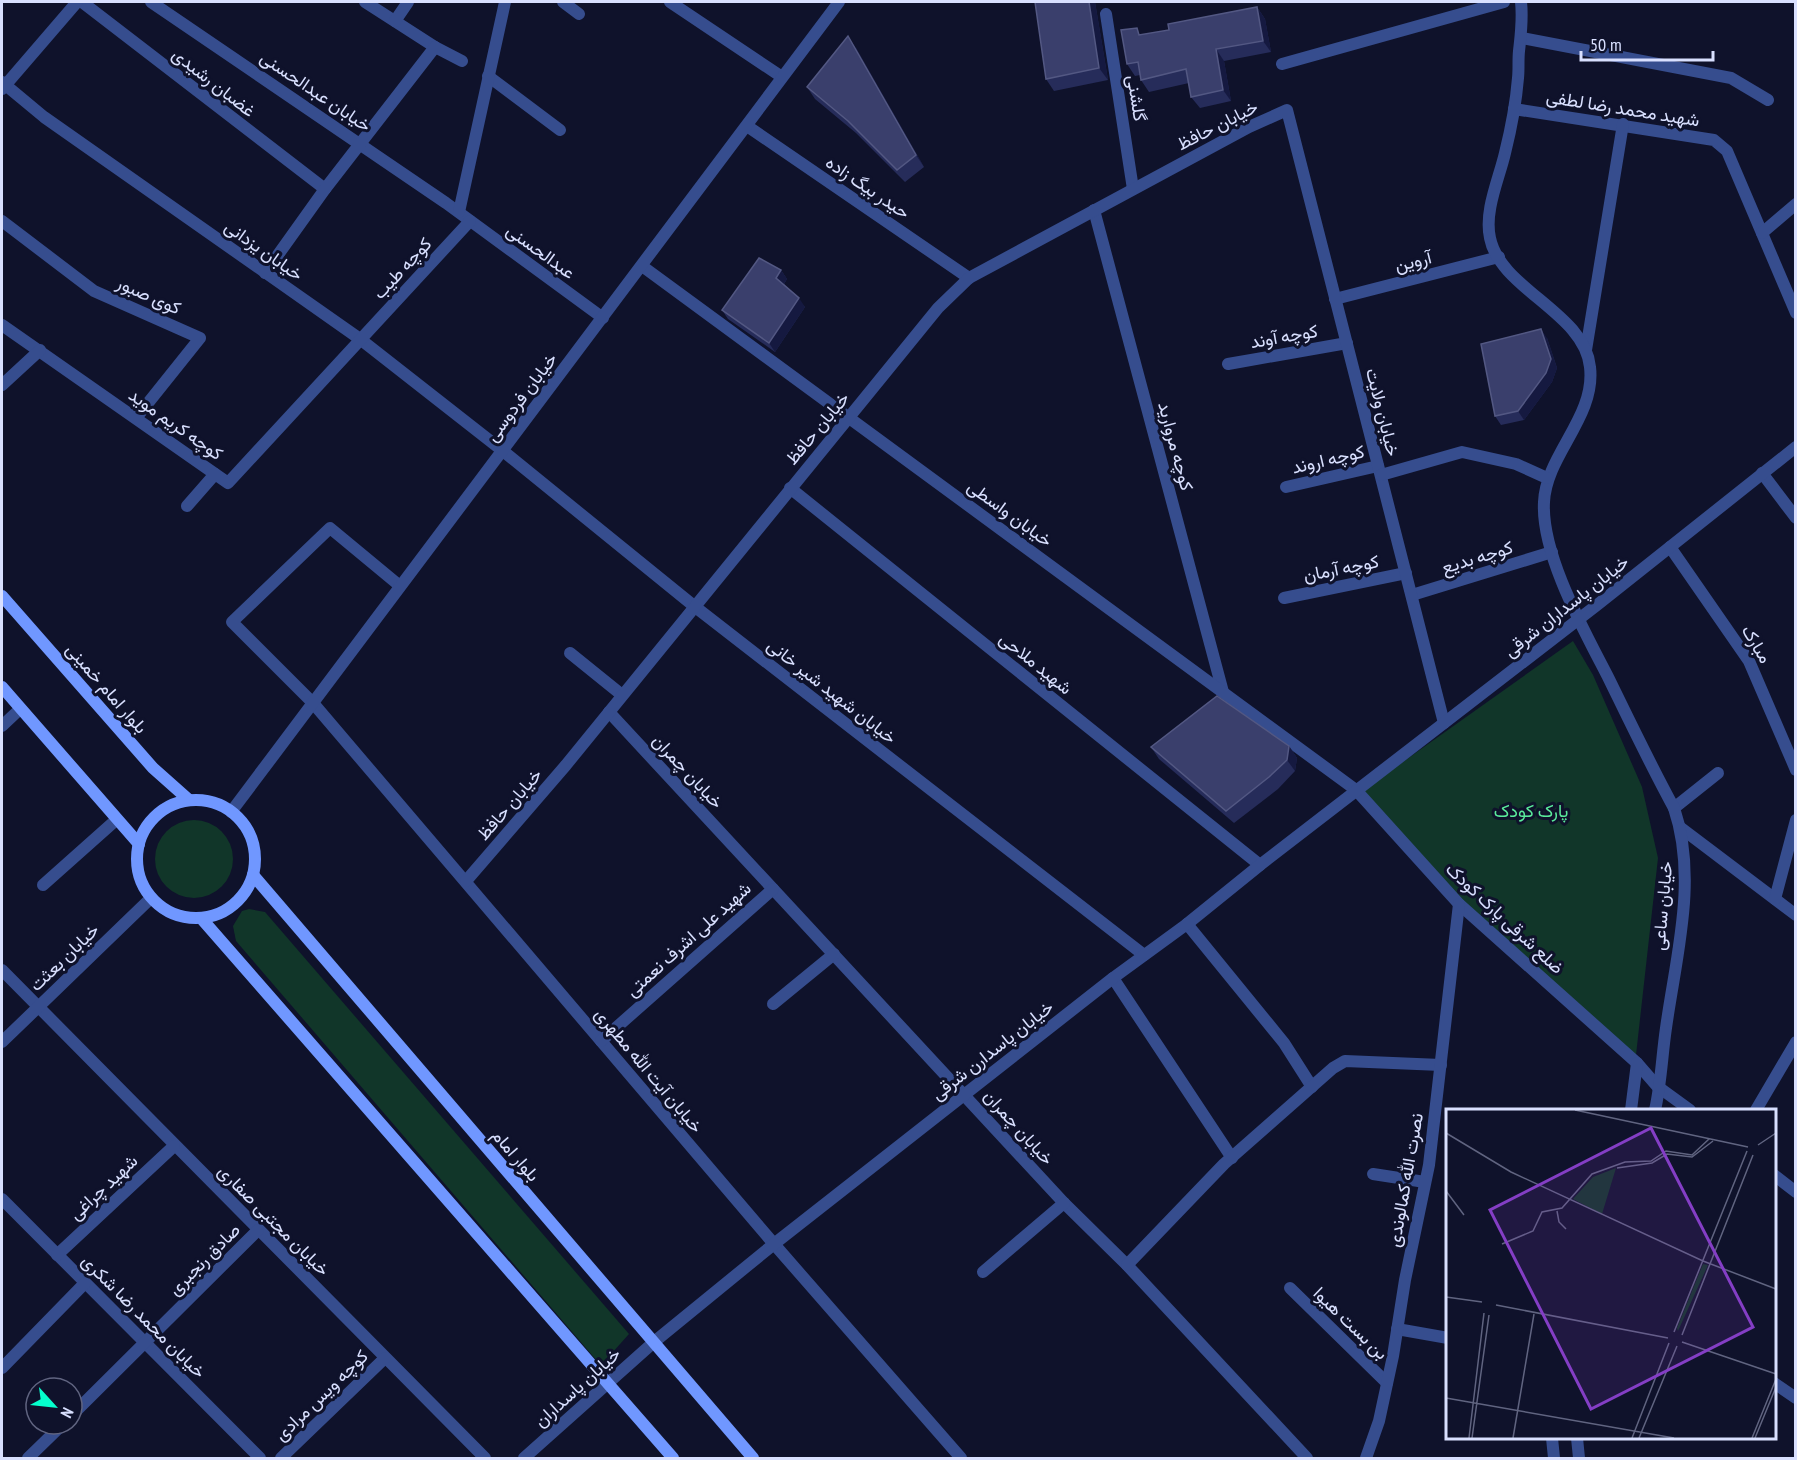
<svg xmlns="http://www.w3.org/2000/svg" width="1797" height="1460" font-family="'PT Sans Narrow',Vazirmatn,sans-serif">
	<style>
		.green { fill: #113629 }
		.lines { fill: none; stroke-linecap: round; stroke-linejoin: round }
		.minor { stroke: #364d8e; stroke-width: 12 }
		.tertiary { stroke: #364d8e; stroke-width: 12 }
		.secondary { stroke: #7097ff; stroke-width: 12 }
		.wall { fill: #262c5a }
		.shaded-wall { fill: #151940 }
		.building { fill: #3a3f6c; stroke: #535883; stroke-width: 1.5 }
		.labels { text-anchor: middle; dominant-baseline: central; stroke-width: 6; stroke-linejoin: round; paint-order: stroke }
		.street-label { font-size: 18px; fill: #d9e0ff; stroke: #0f122b }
		.park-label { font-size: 18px; fill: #5aea9b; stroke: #0f122b }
		.inset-road { fill: none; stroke: #606480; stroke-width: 1.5 }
		.view { fill: #843ec5; fill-opacity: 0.15; stroke: #843ec5; stroke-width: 3 }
		.inset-edge { fill: none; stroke: #d9e0ff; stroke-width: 3 }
	</style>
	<rect width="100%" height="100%" fill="#0f122b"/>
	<g class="green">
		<path d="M1573 641 1593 675 1642 787 1658 858 1636 1055 1461 901 1362 791Z"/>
		<circle cx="194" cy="859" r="39"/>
		<path d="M249 909 265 912 629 1334 603 1363 598 1362 236 941 233 926 242 911Z"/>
	</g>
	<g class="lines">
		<g class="minor">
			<path d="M82 2 325 189"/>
			<path d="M151 2 446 203 603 318"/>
			<path d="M365 2 435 47 462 61"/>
			<path d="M563 2 579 14"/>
			<path d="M670 2 782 77"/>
			<path d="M1106 14 1133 189"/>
			<path d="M395 21 408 2"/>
			<path d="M1522 38 1731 78 1768 100"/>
			<path d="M1282 64 1504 2"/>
			<path d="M488 76 560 130"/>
			<path d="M2 82 44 117 360 339 503 451 694 606 1144 955"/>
			<path d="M2 89 77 2"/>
			<path d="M1514 109 1714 140 1727 151 1796 313"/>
			<path d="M747 126 969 278"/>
			<path d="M1094 210 1223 692"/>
			<path d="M459 212 505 2"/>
			<path d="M2 221 94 291 200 338 136 418"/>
			<path d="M1762 233 1796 204"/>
			<path d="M642 266 1356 790 1459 904 1637 1063 1657 1086 1690 1110"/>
			<path d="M265 273 325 189 435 47"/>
			<path d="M1335 299 1499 257"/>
			<path d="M2 325 228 483 470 221"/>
			<path d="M1586 350 1623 124"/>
			<path d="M1228 364 1347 343"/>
			<path d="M2 385 40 350"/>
			<path d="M1762 473 1796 518"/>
			<path d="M1286 487 1378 466"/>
			<path d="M790 488 1260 865"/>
			<path d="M187 506 215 474"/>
			<path d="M1670 547 1749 661 1796 770"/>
			<path d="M400 586 330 528 232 622 313 703 774 1244 961 1458"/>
			<path d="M1412 595 1552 552"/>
			<path d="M1284 598 1406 573"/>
			<path d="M570 653 622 695"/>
			<path d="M609 712 1064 1203 1127 1265 1307 1458"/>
			<path d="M2 726 20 709"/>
			<path d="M1674 808 1718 773"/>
			<path d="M1681 828 1796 915"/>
			<path d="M466 881 566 765 938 308 969 278 1249 127 1287 110 1444 723"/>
			<path d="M43 885 116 820"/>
			<path d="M1775 899 1796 820"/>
			<path d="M1187 924 1284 1043 1312 1087"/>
			<path d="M2 970 485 1458"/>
			<path d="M1113 978 1232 1158"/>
			<path d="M773 1004 834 954"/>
			<path d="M601 1041 773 889"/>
			<path d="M1756 1110 1796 1042"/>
			<path d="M1373 1174 1425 1182"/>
			<path d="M1774 1175 1796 1192"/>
			<path d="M2 1199 260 1458"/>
			<path d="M57 1255 174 1146"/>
			<path d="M1127 1265 1224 1164 1333 1068 1345 1061 1441 1065"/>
			<path d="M983 1272 1064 1203"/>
			<path d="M1290 1288 1387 1383"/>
			<path d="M1397 1329 1448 1338"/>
			<path d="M2 1368 85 1283"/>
			<path d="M1774 1383 1796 1398"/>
			<path d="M72 1415 258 1230"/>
			<path d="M28 1458 63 1424"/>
			<path d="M281 1458 385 1358"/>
			<path d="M1366 1458 1379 1421 1393 1356 1405 1280 1429 1165 1459 904"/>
		</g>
		<g class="tertiary">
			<path d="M1521 2C1523 19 1521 33 1519 51 1518 60 1519 69 1518 78 1516 103 1511 129 1505 153 1499 179 1484 211 1490 238 1500 289 1585 313 1590 367 1596 417 1546 455 1544 502 1541 555 1585 632 1609 679 1630 722 1651 766 1674 808 1698 879 1676 956 1666 1028 1662 1055 1661 1084 1655 1110"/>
			<path d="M1381 475 1462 452 1516 464 1547 478"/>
			<path d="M231 812 839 2"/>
			<path d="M2 1042 151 898"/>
			<path d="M1631 1110 1637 1063"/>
			<path d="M1552 1438 1554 1458"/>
			<path d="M1577 1438 1579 1458"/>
			<path d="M524 1458 654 1342 774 1244 1113 978 1187 924 1260 865 1597 605 1796 447"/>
		</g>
		<g class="secondary">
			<path d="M2 596 153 768 189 800"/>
			<path d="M2 687 139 844"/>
			<circle cx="196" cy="859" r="59"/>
			<path d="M253 875 753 1458"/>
			<path d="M201 918 673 1458"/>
		</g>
	</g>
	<g class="wall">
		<path d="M1035 2H1095L1108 80 1054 91 1046 79Z"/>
		<path d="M1257 7 1265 19 1271 52 1224 61 1231 101 1200 108 1191 97 1189 83 1149 92 1141 80 1140 75 1135 76 1127 64 1142 35 1169 30Z"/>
		<path d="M856 48 924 167 905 182 856 133 815 99 807 87Z"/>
		<path d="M781 270 787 279 784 284 805 307 775 352 728 319 722 310Z"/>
		<path d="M1547 338 1557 368 1552 382 1524 420 1501 425 1495 416Z"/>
		<path d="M1289 746 1297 758 1295 771 1278 789 1234 823 1159 759 1151 747Z"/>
	</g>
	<g class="shaded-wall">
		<path d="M1089 2H1095L1108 80 1099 68Z"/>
		<path d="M1257 7 1265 19 1271 52 1263 41Z"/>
		<path d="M848 36 856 48 924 167 916 155Z"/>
		<path d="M1216 49 1224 61 1231 101 1223 90Z"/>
		<path d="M781 270 787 279 782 287 776 278Z"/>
		<path d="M799 298 805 307 775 352 769 343Z"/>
		<path d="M1541 329 1547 338 1557 368 1552 382 1524 420 1518 411Z"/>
		<path d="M1289 746 1297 758 1295 771 1287 760Z"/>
	</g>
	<g class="building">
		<path d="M1035 2H1089L1099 68 1046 79Z"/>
		<path d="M1257 7 1263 41 1216 49 1223 90 1191 97 1186 69 1141 80 1138 62 1127 64 1121 30 1137 28 1139 35 1169 30 1168 24Z"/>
		<path d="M848 36 916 155 897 170 848 121 807 87Z"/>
		<path d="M759 258 781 270 776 278 799 298 769 343 722 310Z"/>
		<path d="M1541 329 1551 359 1546 373 1518 411 1495 416 1481 344Z"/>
		<path d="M1217 696 1289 746 1287 760 1269 777 1226 811 1151 747Z"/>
	</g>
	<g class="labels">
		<g class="street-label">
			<text transform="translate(214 82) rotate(38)">غضبان رشیدی</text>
			<text transform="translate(316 91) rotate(34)">خیابان عبدالحسنی</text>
			<text transform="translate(1137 98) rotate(81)">گلشنی</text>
			<text transform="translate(1623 108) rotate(9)">شهید محمد رضا لطفی</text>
			<text transform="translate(1217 125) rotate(-27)">خیابان حافظ</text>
			<text transform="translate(868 187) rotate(34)">حیدر بیگ زاده</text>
			<text transform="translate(264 250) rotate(35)">خیابان یزدانی</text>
			<text transform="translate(541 251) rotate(36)">عبدالحسنی</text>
			<text transform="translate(1413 261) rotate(-14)">آروین</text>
			<text transform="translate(402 268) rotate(-47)">کوچه طیب</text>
			<text transform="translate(149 295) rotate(24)">کوی صبور</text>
			<text transform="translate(1284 336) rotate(-10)">کوچه آوند</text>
			<text transform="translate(521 397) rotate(-53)">خیابان فردوسی</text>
			<text transform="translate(1383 412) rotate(76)">خیابان ولایت</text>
			<text transform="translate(176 424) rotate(35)">کوچه کریم موید</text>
			<text transform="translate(817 428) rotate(-50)">خیابان حافظ</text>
			<text transform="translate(1176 446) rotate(75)">کوچه مروارید</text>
			<text transform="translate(1328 459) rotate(-13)">کوچه اروند</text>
			<text transform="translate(1010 513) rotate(36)">خیابان واسطی</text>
			<text transform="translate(1477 557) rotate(-17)">کوچه بدیع</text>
			<text transform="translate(1341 568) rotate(-11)">کوچه آرمان</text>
			<text transform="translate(1566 606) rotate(-38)">خیابان پاسداران شرقی</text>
			<text transform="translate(1757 644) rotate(59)">مبارک</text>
			<text transform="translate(1036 663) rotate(39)">شهید ملاحی</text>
			<text transform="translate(107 688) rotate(49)">بلوار امام خمینی</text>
			<text transform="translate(832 691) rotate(38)">خیابان شهید شیر خانی</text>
			<text transform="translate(688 771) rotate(47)">خیابان چمران</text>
			<text transform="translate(509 804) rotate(-49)">خیابان حافظ</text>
			<text transform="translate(1662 906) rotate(-85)">خیابان ساعی</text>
			<text transform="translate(1505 918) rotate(43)">ضلع شرقی پارک کودک</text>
			<text transform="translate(688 939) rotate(-42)">شهید علی اشرف نعمتی</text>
			<text transform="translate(64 957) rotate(-44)">خیابان بعثت</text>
			<text transform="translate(992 1050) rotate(-38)">خیابان پاسدارن شرقی</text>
			<text transform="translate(649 1070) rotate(50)">خیابان آیت الله مطهری</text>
			<text transform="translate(1019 1127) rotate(48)">خیابان چمران</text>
			<text transform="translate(516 1155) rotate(49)">بلوار امام</text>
			<text transform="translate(1405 1180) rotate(-80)">نصرت الله کمالوندی</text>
			<text transform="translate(103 1187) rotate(-43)">شهید چراغی</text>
			<text transform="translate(274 1220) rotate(45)">خیابان مجتبی صفاری</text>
			<text transform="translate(204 1259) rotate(-45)">صادق رنجبری</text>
			<text transform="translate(144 1316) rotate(45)">خیابان محمد رضا شکری</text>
			<text transform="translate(1351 1323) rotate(44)">بن بست هیوا</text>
			<text transform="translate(577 1387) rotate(-42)">خیابان پاسداران</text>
			<text transform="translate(321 1395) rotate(-44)">کوچه ویس مرادی</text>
		</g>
		<g class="park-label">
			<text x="1531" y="810">پارک کودک</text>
		</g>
	</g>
	<g transform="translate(1446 1109)">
		<rect width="330" height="330" fill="#0f122b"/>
		<path d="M170 59 156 105 127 90 147 68ZM257 155 262 156 232 222 231 219Z" fill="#113629"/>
		<path class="inset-road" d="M129 1 302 38M0 24 65 63 257 152 330 180M312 36 330 24M171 59 206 54 221 45 246 48 267 32M0 82 18 106M111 102 113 113 120 120M56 135 87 122 96 103 116 99 146 65 179 53 205 52 220 42 246 46 263 30M0 188 36 193M50 196 222 229M228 223 301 42M236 226 307 46M236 233 330 265M0 289 228 329M23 329 38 204M26 329 43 206M67 329 88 205M186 329 223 234M193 329 231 237M306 329 330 270M309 329 330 278"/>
		<path class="view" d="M205 19 307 218 145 300 44 101Z"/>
		<rect width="330" height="330" class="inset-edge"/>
	</g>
	<rect width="1797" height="1460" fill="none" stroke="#d9e0ff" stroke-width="6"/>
	<g transform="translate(54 1406) rotate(117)"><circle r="28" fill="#0f122b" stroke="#606480" stroke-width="1.5"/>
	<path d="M0-4.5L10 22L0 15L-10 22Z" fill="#05ffcd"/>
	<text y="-9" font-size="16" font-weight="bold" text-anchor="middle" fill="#d9e0ff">N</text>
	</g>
	<path d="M1581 51v9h132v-9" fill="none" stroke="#d9e0ff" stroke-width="3"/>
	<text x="1590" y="51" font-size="18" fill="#d9e0ff" stroke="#0f122b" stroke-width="4.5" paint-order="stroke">50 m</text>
</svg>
